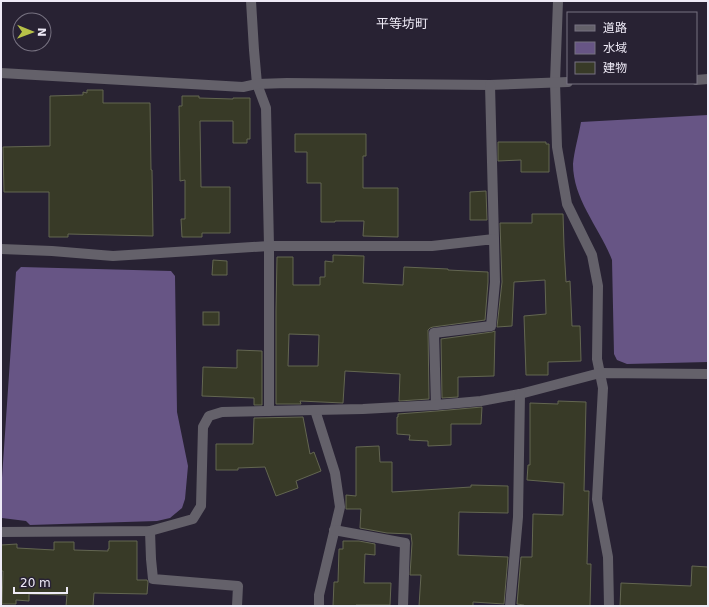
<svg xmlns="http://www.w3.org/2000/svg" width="709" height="607" font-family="'DejaVu Sans','Noto Sans JP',sans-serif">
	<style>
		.water { fill: #675585 }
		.building { fill: #383a27; stroke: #636651; fill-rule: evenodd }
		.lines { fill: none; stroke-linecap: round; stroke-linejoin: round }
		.street { stroke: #64616a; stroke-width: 10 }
		.labels { text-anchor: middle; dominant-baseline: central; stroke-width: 3.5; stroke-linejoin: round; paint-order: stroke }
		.neighbourhood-label { font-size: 13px; fill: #eeeaf6; stroke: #282233 }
	</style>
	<rect width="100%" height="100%" fill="#282233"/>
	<g class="water">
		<path d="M708 115V362L627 364 617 360 614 354 612 260C600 228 573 200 573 164 574 152 579 134 581 122Z"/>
		<path d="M21 267 171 271 175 276 177 412 188 466 185 499 182 508 170 518 157 521 30 525 26 521 2 518 1 492 16 272Z"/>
	</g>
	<g class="building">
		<path d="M87 90H103V103H150L151 170H152L153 236 68 234V237H49V192H4L3 147 50 146V96L83 95V92L87 93Z"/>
		<path d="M182 96H199V98L233 99V98H250V139H247V143H233V121H200L201 187H230V233H202V237H182L181 219H185V180L180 181 179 106H182Z"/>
		<path d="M295 134H366V156H363V188H398V237L363 236 364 221H335V222H321V183H307V152H295Z"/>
		<path d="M498 142H546V144H549V172H521V160L498 161Z"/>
		<path d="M486 191 487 220H470V192Z"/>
		<path d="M532 214H563L564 246 566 282 570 281 572 326H580L581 361 548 362V375H526L524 316 546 314 545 280 514 282 512 326 497 327 502 282 500 223H532Z"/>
		<path d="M333 255 364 256 363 283 403 285 404 267 448 269V270L488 272V282L485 320 433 327 430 328 428 330 429 399 399 401 400 374 345 371 343 403 300 401 301 404H276V311L277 257H293V285H320V277H325V261L333 262ZM289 334 319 335 318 366H288Z"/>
		<path d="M213 260 227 261V275H212Z"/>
		<rect x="203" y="312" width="16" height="13"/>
		<path d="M495 331 494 376 458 377V397L442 398 441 339 492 332Z"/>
		<path d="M237 350 262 351V405H254V398L202 396 203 367 237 368Z"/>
		<path d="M558 401 586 402 584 491H589L587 564H591L590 606H524V605L517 604 521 557H532L533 514 563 515 564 483 527 480 528 465H530V403L558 404Z"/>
		<path d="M482 407 481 424H451V445L428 446V441L409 440 410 435 397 434V417H398V414L437 411Z"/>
		<path d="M303 417 310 454 314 452 321 471 296 481 298 488 276 496 265 467 238 468V470H216V444H253L254 418Z"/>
		<path d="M379 446 380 462H392V492L471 487V485L508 486V513L459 512 458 555 508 557 504 604 473 602V606H419L421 575H410L412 543 411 534 387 533 360 528 361 509H346V495L356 496V447Z"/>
		<path d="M109 541H137V580H147L148 582 147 594 94 593 93 606H66L67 595 29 594V601L16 600V604H2L3 571H1V545L17 544V548L54 550V542H74V550L108 551V549H109Z"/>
		<path d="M343 541H359L375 544V555L365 554 364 583H391L390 605H356V606H333L334 582H338L339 549H343Z"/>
		<path d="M692 566 708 567V606H620L621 583 691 586Z"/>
	</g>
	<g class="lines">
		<g class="street">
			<path d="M251 1 254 50 257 84 266 108 269 246V411"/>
			<path d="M558 1 555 82 557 147 567 204 592 255 598 286 597 359 603 388 597 499 608 557 609 606"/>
			<path d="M1 73 243 87 257 84 287 83 490 85 568 82"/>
			<path d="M696 80 708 79"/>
			<path d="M490 85 494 239"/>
			<path d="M1 249 52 251 113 256 269 246H432L494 239 495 282 491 326 434 333 436 405"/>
			<path d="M315 410 335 473 340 507 319 595V606"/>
			<path d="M334 530 405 543 403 606"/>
			<path d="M150 531 151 559 153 579 238 586 237 606"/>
			<path d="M1 532 150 531 193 519 201 506 203 427 209 416 222 412 363 409 436 405 481 401 520 394 600 373 708 374"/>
			<path d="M510 606 518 517 520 394"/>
		</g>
	</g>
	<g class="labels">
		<g class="neighbourhood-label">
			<text x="402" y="23">平等坊町</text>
		</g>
	</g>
	<rect width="709" height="607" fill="none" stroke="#eeeaf6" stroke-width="4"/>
	<rect x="567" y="12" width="130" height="72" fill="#282233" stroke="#777281"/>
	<rect x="575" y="25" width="20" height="6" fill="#64616a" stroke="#777281"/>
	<text x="603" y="32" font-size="12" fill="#eeeaf6">道路</text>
	<rect x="575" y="42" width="20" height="12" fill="#675585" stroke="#777281"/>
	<text x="603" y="52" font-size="12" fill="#eeeaf6">水域</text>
	<rect x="575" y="62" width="20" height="12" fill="#383a27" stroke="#777281"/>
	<text x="603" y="72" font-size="12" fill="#eeeaf6">建物</text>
	<g transform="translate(32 32) rotate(91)"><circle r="19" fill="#282233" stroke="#777281"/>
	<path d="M0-3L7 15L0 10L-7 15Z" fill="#b7c148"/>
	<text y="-6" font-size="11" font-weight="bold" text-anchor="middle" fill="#eeeaf6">N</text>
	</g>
	<path d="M14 587v6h53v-6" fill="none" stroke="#eeeaf6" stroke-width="2"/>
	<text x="20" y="587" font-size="12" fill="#eeeaf6" stroke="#282233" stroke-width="3" paint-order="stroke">20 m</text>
</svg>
